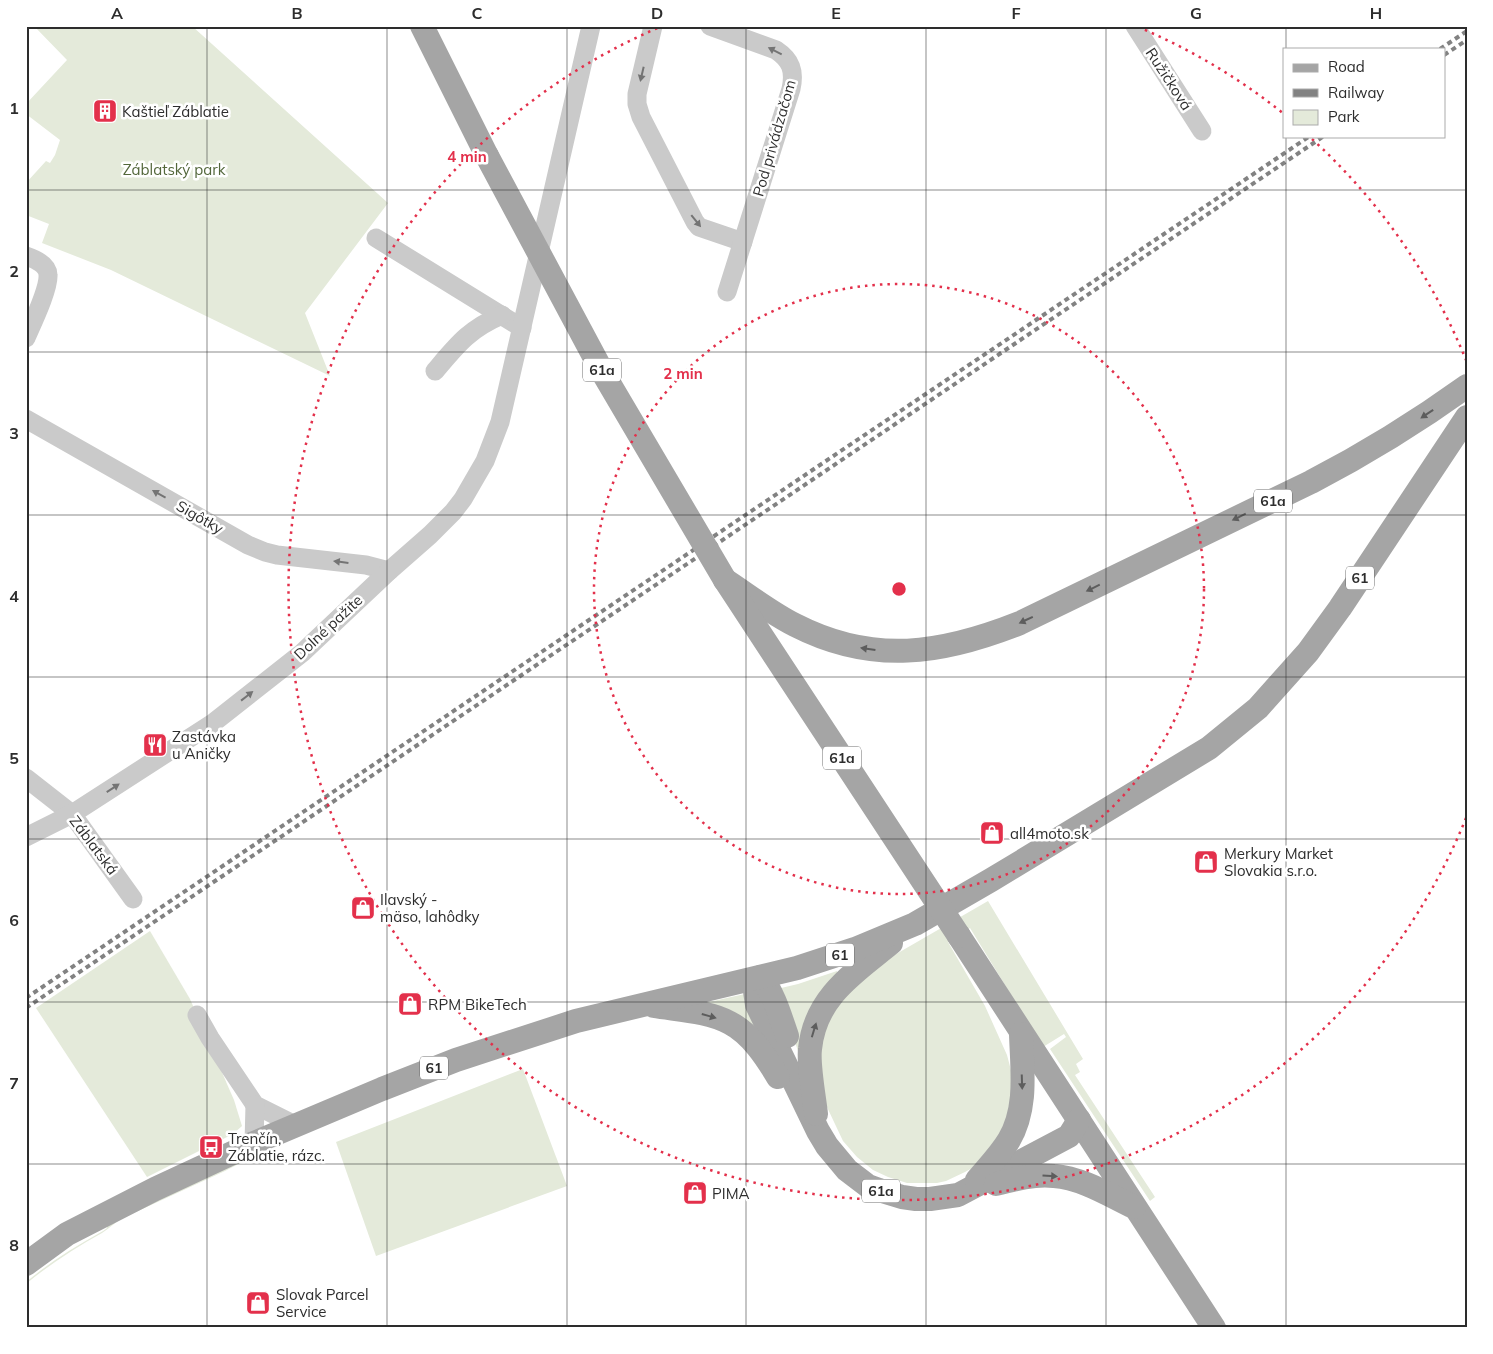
<svg xmlns="http://www.w3.org/2000/svg" width="1493" height="1354" font-family="Mulish,sans-serif">
	<style>
		.green { fill: #e4eada }
		.lines { fill: none; stroke-linecap: round; stroke-linejoin: round }
		.minor { stroke: #cacaca; stroke-width: 19 }
		.major { stroke: #a5a5a5; stroke-width: 24 }
		.rail { stroke: #828282; stroke-width: 4; stroke-dasharray: 5 4; stroke-linecap: butt }
		.major-bridge { stroke: #a5a5a5; stroke-width: 24 }
		.oneway { fill: #747474 }
		.oneway2 { fill: #5d5d5d }
		.grid { fill: none; stroke: #2d2d2d; stroke-width: 1; stroke-opacity: 0.55 }
		.ring { fill: none; stroke: #e3304b; stroke-width: 2.5; stroke-dasharray: 2.5 5 }
		.labels { text-anchor: middle; dominant-baseline: central; stroke-width: 5; stroke-linejoin: round; paint-order: stroke }
		.shield { fill: #fff; stroke: #6c6c6c; stroke-width: 1 }
		.shield-label { font-size: 14px; font-weight: bold; fill: #2d2d2d }
		.street-label { font-size: 15px; fill: #2d2d2d; stroke: #fff }
		.poi-label { font-size: 15px; fill: #2d2d2d; stroke: #fff; text-anchor: start }
		.park-label { font-size: 15px; fill: #53673b; stroke: #fff }
		.centre { fill: #e3304b; stroke: #fff; stroke-width: 2.5 }
		.ring-label { font-size: 15px; text-anchor: middle; font-weight: bold; fill: #e3304b; stroke: #fff; stroke-width: 5; stroke-linejoin: round; paint-order: stroke }
		.neatline { fill: none; stroke: #2d2d2d; stroke-width: 2 }
		.grid-label { font-size: 16px; text-anchor: middle; font-weight: bold; fill: #2d2d2d }
	</style>
	<rect width="100%" height="100%" fill="#fff"/>
	<g class="green">
		<path d="M34 26H192L388 203 305 313 330 376 111 270 42 243 49 224 26 215V183L46 161 50 163 55 155 60 140 26 114V104L67 60Z"/>
		<path d="M988 901 1083 1059 1076 1064 1080 1072 1075 1075 1155 1197 1150 1201 1050 1049 1066 1037 1064 1034 1043 1047 970 928 948 942 985 1006 1007 1055 1013 1078 1007 1124 976 1166 965 1172 946 1181 937 1183H907L888 1177 873 1170 857 1157 843 1141 826 1105 816 1059 833 1003 891 957Z"/>
		<path d="M150 931 190 999 234 1100 242 1126 233 1134 147 1177 36 1008Z"/>
		<path d="M837 971V973L821 991 798 1051 777 989 798 984Z"/>
		<path d="M745 994 772 1051 704 1003Z"/>
		<path d="M523 1069 567 1186 376 1256 336 1142Z"/>
		<path d="M287 1139 225 1171 125 1217C116 1221 110 1228 102 1233 75 1248 50 1264 26 1284V1282C50 1262 76 1246 103 1231L107 1228 106 1223 223 1168 268 1146Z"/>
	</g>
	<g class="lines">
		<g class="minor">
			<path d="M653 26 637 94V104L641 117 695 222 699 227 743 242"/>
			<path d="M710 26 776 50C791 60 795 71 791 89L727 292"/>
			<path d="M1135 26 1202 131"/>
			<path d="M376 238 522 328"/>
			<path d="M26 256C35 259 48 265 48 275 49 289 32 324 26 338"/>
			<path d="M435 371C457 345 469 329 502 315"/>
			<path d="M26 419 248 545 265 552 277 555 366 565 389 571"/>
			<path d="M26 778 72 814 133 899"/>
			<path d="M26 837 72 814 213 723 302 653 389 571 430 535 453 512 463 499 485 461 500 422 591 26"/>
			<path d="M197 1015 210 1038 255 1105 295 1125"/>
			<path d="M254 1143 255 1105"/>
		</g>
		<g class="major">
			<path d="M422 26 487 156"/>
			<path d="M725 580C748 595 771 613 795 625 873 665 942 654 1020 623L1311 482C1365 454 1417 422 1467 386"/>
			<path d="M959 936 1214 1328"/>
			<path d="M761 977 755 991 757 1005 818 1131 827 1146 847 1170 868 1186 879 1190 902 1197 916 1199H930L958 1195 1069 1136 1079 1120"/>
			<path d="M761 977C774 994 780 1016 787 1036"/>
			<path d="M654 1006C678 1010 708 1011 730 1023 751 1034 766 1057 778 1077"/>
			<path d="M816 1114C814 1096 808 1065 810 1049 815 997 854 973 891 943"/>
			<path d="M977 1180C988 1167 1000 1155 1009 1140 1028 1108 1022 1069 1021 1034"/>
			<path d="M996 1184C1015 1179 1034 1174 1054 1176 1082 1178 1109 1195 1134 1207"/>
			<path d="M26 1264 67 1234 155 1189 254 1143 382 1089 456 1060 576 1021 797 968 855 949 915 924 991 880 1209 748 1258 708 1308 652 1340 608 1467 417"/>
		</g>
		<g class="rail">
			<path d="M1440 49 1467 31"/>
			<path d="M1444 55 1467 40"/>
			<path d="M26 998 1310 136"/>
			<path d="M26 1008 1324 136"/>
		</g>
		<path class="major-bridge" d="M487 156 603 373 725 580 959 936"/>
	</g>
	<defs><path id="oneway-solid" d="M-6-.8H1V-3.2L6.5 0L1 3.2V.8H-6Z" transform="scale(1.25)"/></defs>
	<g class="oneway">
		<use href="#oneway-solid" transform="translate(775 51) rotate(-153)"/>
		<use href="#oneway-solid" transform="translate(642 74) rotate(103)"/>
		<use href="#oneway-solid" transform="translate(696 221) rotate(51)"/>
		<use href="#oneway-solid" transform="translate(159 494) rotate(-151)"/>
		<use href="#oneway-solid" transform="translate(341 562) rotate(-173)"/>
		<use href="#oneway-solid" transform="translate(247 696) rotate(-38)"/>
		<use href="#oneway-solid" transform="translate(113 788) rotate(-33)"/>
	</g>
	<g class="oneway2">
		<use href="#oneway-solid" transform="translate(1427 414) rotate(146)"/>
		<use href="#oneway-solid" transform="translate(1239 517) rotate(154)"/>
		<use href="#oneway-solid" transform="translate(1093 588) rotate(154)"/>
		<use href="#oneway-solid" transform="translate(1026 620) rotate(155)"/>
		<use href="#oneway-solid" transform="translate(868 649) rotate(-172)"/>
		<use href="#oneway-solid" transform="translate(709 1016) rotate(16)"/>
		<use href="#oneway-solid" transform="translate(814 1030) rotate(-73)"/>
		<use href="#oneway-solid" transform="translate(1022 1082) rotate(88)"/>
		<use href="#oneway-solid" transform="translate(1050 1176) rotate(3)"/>
	</g>
	<path class="grid" d="M207 26V1328M387 26V1328M567 26V1328M746 26V1328M926 26V1328M1106 26V1328M1286 26V49M1286 136V1328M26 190H1467M26 352H1467M26 515H1467M26 677H1467M26 839H1467M26 1002H1467M26 1164H1467"/>
	<g class="ring">
		<circle cx="899" cy="589" r="305"/>
		<path d="M1466 818A611 611 0 1 1 660 27M1138 27A611 611 0 0 1 1284 114M1312 139A611 611 0 0 1 1466 360"/>
	</g>
	<defs>
		<symbol id="building-square" viewBox="-11 -11 22 22"><rect x="-9" y="-9" width="18" height="18" rx="4" fill="#e3304b" stroke="#fff"/><path d="M-4-6H4V6H1V3H-1V6H-4ZM-2.5-4.3h1.7v1.8h-1.7ZM.8-4.3h1.7v1.8H.8ZM-2.5-1h1.7V.8h-1.7ZM.8-1h1.7V.8H.8Z" fill="#fff"/></symbol>
		<symbol id="restaurant-square" viewBox="-11 -11 22 22"><rect x="-9" y="-9" width="18" height="18" rx="4" fill="#e3304b" stroke="#fff"/><path d="M-5-6h1v4h1v-4h1v4h1v-4h1v5L-1.5 .5V6h-2V.5L-5-1ZM5-6V6H3V1.5H1.5Q1.5-4 5-6Z" fill="#fff"/></symbol>
		<symbol id="shop-square" viewBox="-11 -11 22 22"><rect x="-9" y="-9" width="18" height="18" rx="4" fill="#e3304b" stroke="#fff"/><path d="M-5-2.5h2.3a2.7 3.5 0 0 1 5.4 0H5L5.5 6h-11ZM-1.5-2.5h3a1.5 2.3 0 0 0-3 0Z" fill="#fff"/></symbol>
		<symbol id="bus-square" viewBox="-11 -11 22 22"><rect x="-9" y="-9" width="18" height="18" rx="4" fill="#e3304b" stroke="#fff"/><path d="M-5-6H5V4H4V6H2V4H-2V6H-4V4H-5ZM-3.5-4V0h7V-4ZM-3.5 1.2v1.5H-2V1.2ZM2 1.2v1.5H3.5V1.2Z" fill="#fff"/></symbol>
	</defs>
	<g fill-rule="evenodd">
		<use href="#building-square" x="91" y="97" width="28" height="28"/>
		<use href="#restaurant-square" x="141" y="731" width="28" height="28"/>
		<use href="#shop-square" x="978" y="819" width="28" height="28"/>
		<use href="#shop-square" x="1192" y="848" width="28" height="28"/>
		<use href="#shop-square" x="349" y="894" width="28" height="28"/>
		<use href="#shop-square" x="396" y="990" width="28" height="28"/>
		<use href="#bus-square" x="197" y="1133" width="28" height="28"/>
		<use href="#shop-square" x="681" y="1179" width="28" height="28"/>
		<use href="#shop-square" x="244" y="1289" width="28" height="28"/>
	</g>
	<g class="labels">
		<g class="shield">
			<rect x="583" y="358.5" width="38" height="23" rx="4"/>
			<rect x="1254" y="489.5" width="38" height="23" rx="4"/>
			<rect x="1346" y="566.5" width="28" height="23" rx="4"/>
			<rect x="823" y="746.5" width="38" height="23" rx="4"/>
			<rect x="826" y="943.5" width="28" height="23" rx="4"/>
			<rect x="420" y="1056.5" width="28" height="23" rx="4"/>
			<rect x="862" y="1179.5" width="38" height="23" rx="4"/>
		</g>
		<g class="shield-label">
			<text x="602" y="370">61a</text>
			<text x="1273" y="501">61a</text>
			<text x="1360" y="578">61</text>
			<text x="842" y="758">61a</text>
			<text x="840" y="955">61</text>
			<text x="434" y="1068">61</text>
			<text x="881" y="1191">61a</text>
		</g>
		<g class="street-label">
			<text transform="translate(1169 79) rotate(57)">Ružičková</text>
			<text transform="translate(774 138) rotate(-74)">Pod privádzačom</text>
			<text transform="translate(200 517) rotate(30)">Sigôtky</text>
			<text transform="translate(328 627) rotate(-43)">Dolné pažite</text>
			<text transform="translate(94 845) rotate(53)">Záblatská</text>
		</g>
		<g class="poi-label">
			<text x="122" y="111">Kaštieľ Záblatie</text>
			<text x="172" y="736">Zastávka<tspan x="172" dy="17">u Aničky</tspan></text>
			<text x="1010" y="833">all4moto.sk</text>
			<text x="1224" y="853">Merkury Market<tspan x="1224" dy="17">Slovakia s.r.o.</tspan></text>
			<text x="380" y="899">Ilavský -<tspan x="380" dy="17">mäso, lahôdky</tspan></text>
			<text x="428" y="1004">RPM BikeTech</text>
			<text x="228" y="1138">Trenčín,<tspan x="228" dy="17">Záblatie, rázc.</tspan></text>
			<text x="712" y="1193">PIMA</text>
			<text x="276" y="1294">Slovak Parcel<tspan x="276" dy="17">Service</tspan></text>
		</g>
		<g class="park-label">
			<text x="174" y="169">Záblatský park</text>
		</g>
	</g>
	<circle cx="899" cy="589" r="8" class="centre"/>
	<g class="ring-label">
		<text x="467" y="162">4 min</text>
		<text x="683" y="379">2 min</text>
	</g>
	<rect width="1493" height="1354" fill="none" stroke="#ffffff" stroke-width="55"/>
	<rect x="1283" y="48" width="162" height="90" fill="#ffffff" stroke="#ababab"/>
	<rect x="1293" y="64" width="25" height="8" fill="#a5a5a5" stroke="#ababab"/>
	<text x="1328" y="72" font-size="15" fill="#2d2d2d">Road</text>
	<rect x="1293" y="89" width="25" height="8" fill="#828282" stroke="#ababab"/>
	<text x="1328" y="98" font-size="15" fill="#2d2d2d">Railway</text>
	<rect x="1293" y="110" width="25" height="15" fill="#e4eada" stroke="#ababab"/>
	<text x="1328" y="122" font-size="15" fill="#2d2d2d">Park</text>
	<rect x="28" y="28" width="1438" height="1298" class="neatline"/>
	<g class="grid-label">
		<text x="117" y="19">A</text>
		<text x="297" y="19">B</text>
		<text x="477" y="19">C</text>
		<text x="657" y="19">D</text>
		<text x="836" y="19">E</text>
		<text x="1016" y="19">F</text>
		<text x="1196" y="19">G</text>
		<text x="1376" y="19">H</text>
		<text x="14" y="114">1</text>
		<text x="14" y="277">2</text>
		<text x="14" y="439">3</text>
		<text x="14" y="602">4</text>
		<text x="14" y="764">5</text>
		<text x="14" y="926">6</text>
		<text x="14" y="1089">7</text>
		<text x="14" y="1251">8</text>
	</g>
</svg>
